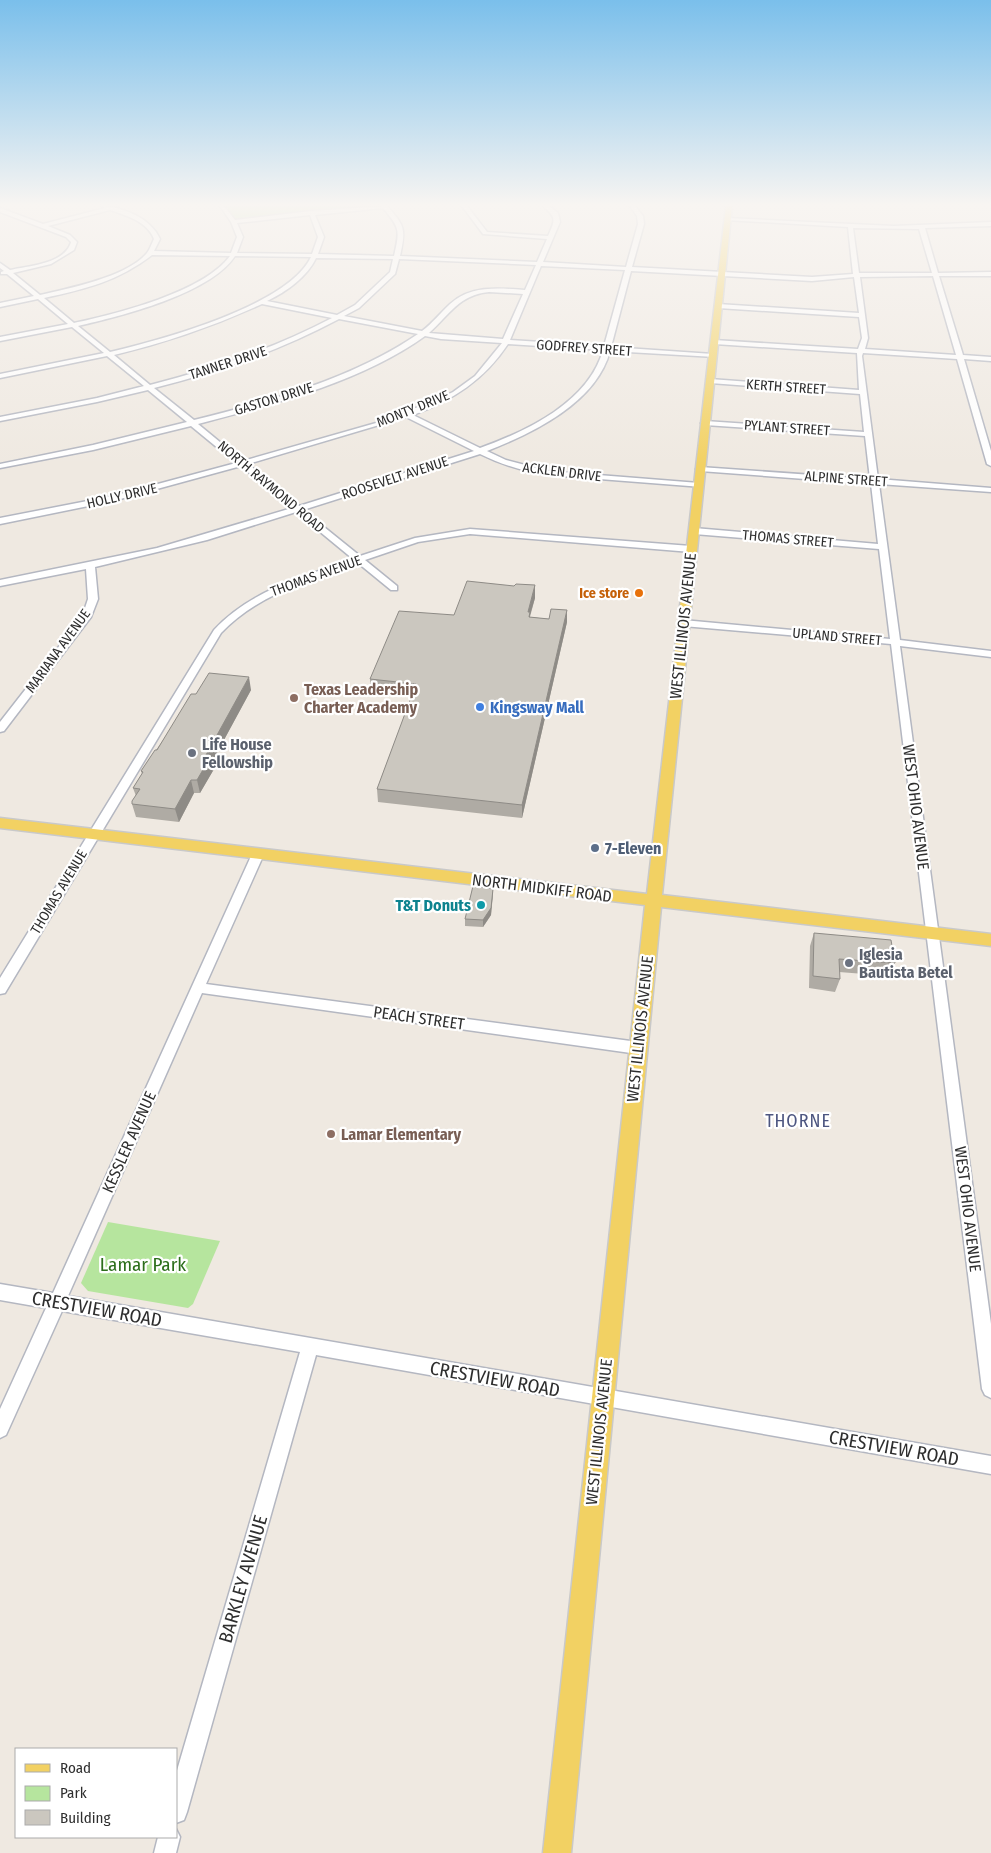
<svg xmlns="http://www.w3.org/2000/svg" width="991" height="1853" font-family="'Fira Sans Condensed',sans-serif">
	<style>
		.green { fill: #b6e59e }
		.lines { fill: none; stroke-linecap: round; stroke-linejoin: round }
		.minor-casing { stroke: #b4b7c1; stroke-width: 3 }
		.major-casing { stroke: #c9c9c9; stroke-width: 3 }
		.minor { fill: #fff; fill-rule: evenodd }
		.major { fill: #f2d163; fill-rule: evenodd }
		.wall { fill: #afaba4 }
		.shaded-wall { fill: #8e8b86 }
		.building { fill: #cbc7bf; stroke: #8e8b86 }
		.food-dot { fill: #e8710a; stroke: #fff; stroke-width: 2 }
		.education-dot { fill: #8d6e63; stroke: #fff; stroke-width: 2 }
		.shop-dot { fill: #3f7fe0; stroke: #fff; stroke-width: 2 }
		.worship-dot { fill: #6b7280; stroke: #fff; stroke-width: 2 }
		.service-dot { fill: #5c6f8a; stroke: #fff; stroke-width: 2 }
		.culture-dot { fill: #0f9aa8; stroke: #fff; stroke-width: 2 }
		.labels { text-anchor: middle; dominant-baseline: central; stroke-width: 4.5; stroke-linejoin: round; paint-order: stroke }
		.far-street-label { font-size: 14px; fill: #2e2e2e; stroke: #fff }
		.far-food-label { font-size: 14px; font-weight: bold; fill: #c56008; stroke: #fff; text-anchor: end }
		.street-label { font-size: 16px; fill: #2e2e2e; stroke: #fff }
		.education-label { font-size: 16px; font-weight: bold; fill: #785e54; stroke: #fff; text-anchor: start }
		.shop-label { font-size: 16px; font-weight: bold; fill: #366cbe; stroke: #fff; text-anchor: start }
		.worship-label { font-size: 16px; font-weight: bold; fill: #5b616d; stroke: #fff; text-anchor: start }
		.service-label { font-size: 16px; font-weight: bold; fill: #4e5e75; stroke: #fff; text-anchor: start }
		.culture-label { font-size: 16px; font-weight: bold; fill: #0d838f; stroke: #fff; text-anchor: end }
		.neighbourhood-label { font-size: 18px; letter-spacing: 1px; fill: #4d5680; stroke: #fff }
		.near-park-label { font-size: 19px; fill: #2c6e1b; stroke: #fff }
		.near-street-label { font-size: 19px; fill: #2e2e2e; stroke: #fff }
	</style>
	<rect width="100%" height="100%" fill="#efe9e1"/>
	<g class="green">
		<path d="M226 206H376L241 220H236Z"/>
		<path d="M108 1222 220 1241 193 1304 188 1308 88 1291 81 1283Z"/>
	</g>
	<g class="lines">
		<defs>
			<g id="minor">
				<path d="M101 206C121 206 151 218 160 239L154 251 231 253 237 237 231 222 220 206H224L235 220 311 211 387 206C405 226 406 229 400 256L537 262 547 239 483 234 462 206H467L487 232 548 236C555 220 557 218 543 206H549L558 213 560 222 543 262 626 267 638 224 637 216 630 206H635L643 216 644 224 632 267 812 277 853 274 848 227 725 220 728 218 894 226 991 222V226L925 228 938 273 991 272V276H939L963 355 991 357V361L964 359 991 451V466L987 464 957 359 863 353 862 356 878 479 991 488V492L879 484 900 640 991 651V657L900 646 991 1324V1398L985 1395 982 1389 891 644 683 626 678 623 683 620 890 639 879 549 694 534 690 531 694 528 878 544 871 484 700 471 696 469 700 467 870 479 865 436 705 425 701 423 705 421 864 432 860 394 710 383 707 381 710 379 859 390 857 353 714 344 711 342 714 340 858 349 862 338 859 317 718 308 715 306 718 304 859 313 854 277 812 281 631 271 611 347 713 354 715 355V357L610 351C596 403 533 433 487 451L506 460 548 471 699 483H702V487L548 475C523 471 502 465 480 454L303 510 360 556 415 538 470 529 691 546 695 549 691 552 470 534 418 542 365 560 397 586V590H391L358 563C308 581 258 594 221 633L5 993 0 994V978L214 630C251 590 303 577 353 559L296 512 207 540 95 567 98 599 91 617 4 731 0 732V722L82 617 88 599 86 569 0 586V580L157 548 292 508 241 466 113 501 0 524V518L113 496 236 463 191 426 93 450 0 468V464L93 445 187 422 148 390 97 402 0 421V417L97 398 144 386 107 356 0 378V374L104 353 72 327 0 341V337L68 324 38 299 0 307V303L34 296 7 274H1V272L4 271 0 268V263L10 270C28 266 65 264 71 242L66 237 0 212V208L43 224 105 208ZM383 208C400 228 400 230 394 256L318 254 324 237 315 215ZM110 210C127 216 147 221 154 239 152 243 150 249 147 253 127 277 70 288 40 295L13 273 51 264 74 250 77 242 70 235 48 226ZM310 215 318 237 312 254 237 253 243 237 237 223ZM853 228 919 229 932 273H859ZM152 255 230 256C204 292 116 314 74 323L44 298C86 289 118 281 152 255ZM235 256 311 257C288 306 160 340 110 352L78 326C121 316 210 294 235 256ZM316 258 393 259 390 272 355 305 337 315 267 301C286 292 307 277 316 258ZM399 259 536 265 525 290C498 288 471 285 450 304 440 313 433 323 422 331L344 316 359 308 395 274ZM541 266 625 270 604 346 510 340ZM933 276 956 355 865 349 868 338 860 277ZM489 292 523 294 503 339 429 333C450 314 459 295 489 292ZM262 304 332 318C275 348 213 369 150 385L114 355C165 343 214 326 262 304ZM339 319 418 334C352 379 270 401 194 420L154 388C218 372 281 350 339 319ZM425 336 441 339 502 343 475 376 453 392 434 401 376 423 243 461 198 424C274 404 361 382 425 336ZM508 344 603 350C589 402 527 431 480 448L413 415C453 400 484 380 508 344ZM406 417 474 451 299 506 248 464Z"/>
				<path d="M258 850 264 854 206 984 638 1042 643 1044 645 1048 643 1052 638 1054 202 993 68 1296 991 1456V1474L316 1355 187 1812 184 1820 176 1823V1774L300 1352 62 1311 6 1435 0 1438V1409L46 1308 0 1300V1284L53 1293 252 854Z"/>
				<path d="M176 1829 180 1837 176 1853H154L158 1837H176Z"/>
			</g>
			<path id="major" d="M726 206H732L662 895 991 934V946L661 907 571 1853H543L645 905 0 828V818L647 894Z"/>
		</defs>
		<use href="#minor" class="minor-casing"/>
		<use href="#major" class="major-casing"/>
		<use href="#minor" class="minor"/>
		<use href="#major" class="major"/>
	</g>
	<g class="wall">
		<path d="M535 585V598L530 617 549 619 567 610V622L522 818 378 802 377 789 412 696 371 692 370 679 454 615 514 586Z"/>
		<path d="M251 690 212 762 214 769 200 793H194L179 822 136 817 132 804 136 796 133 788 142 774 141 771 196 694Z"/>
		<path d="M493 895 491 915 483 927 465 926V919Z"/>
		<path d="M814 933 895 963 890 976 839 972 840 979 835 992 809 988 810 946Z"/>
	</g>
	<g class="shaded-wall">
		<path d="M535 585V598L530 615V624L528 612Z"/>
		<path d="M567 610V622L522 818V805Z"/>
		<path d="M249 677 251 690 212 762 214 769 200 793 197 780 206 755Z"/>
		<path d="M191 780 194 793 179 822 175 809Z"/>
		<path d="M493 889 491 915 483 927V920Z"/>
	</g>
	<g class="building">
		<path d="M467 581 514 586 516 584 535 585 528 612H530L529 617 549 619 551 609 567 610 522 805 377 789 416 684 370 679 399 611 454 615Z"/>
		<path d="M209 673 249 677 206 755 211 756 197 780H191L175 809 132 804V801L140 789 133 788 143 772 141 771 155 750H157L191 694H196Z"/>
		<path d="M473 886 493 889 491 908 483 920 465 919Z"/>
		<path d="M814 933 891 940 895 963 839 959 840 979 813 976Z"/>
	</g>
	<linearGradient id="sky" x2="0" y2="1"><stop stop-color="#7abfeb"/><stop offset="0.44" stop-color="#f8f5f2"/><stop offset="1" stop-color="#f8f5f2" stop-opacity="0"/></linearGradient>
	<rect width="991" height="465" fill="url(#sky)"/>
	<circle class="food-dot" cx="639" cy="593" r="5"/>
	<g class="education-dot">
		<circle cx="294" cy="698" r="5"/>
		<circle cx="331" cy="1134" r="5"/>
	</g>
	<circle class="shop-dot" cx="480" cy="707" r="5"/>
	<g class="worship-dot">
		<circle cx="192" cy="753" r="5"/>
		<circle cx="849" cy="963" r="5"/>
	</g>
	<circle class="service-dot" cx="595" cy="848" r="5"/>
	<circle class="culture-dot" cx="481" cy="905" r="5"/>
	<g class="labels">
		<g class="far-street-label">
			<text transform="translate(584 348) rotate(4)">GODFREY STREET</text>
			<text transform="translate(228 363) rotate(-18)">TANNER DRIVE</text>
			<text transform="translate(786 387) rotate(4)">KERTH STREET</text>
			<text transform="translate(274 399) rotate(-17)">GASTON DRIVE</text>
			<text transform="translate(413 409) rotate(-22)">MONTY DRIVE</text>
			<text transform="translate(787 428) rotate(4)">PYLANT STREET</text>
			<text transform="translate(562 472) rotate(7)">ACKLEN DRIVE</text>
			<text transform="translate(395 478) rotate(-18)">ROOSEVELT AVENUE</text>
			<text transform="translate(846 479) rotate(4)">ALPINE STREET</text>
			<text transform="translate(271 487) rotate(40)">NORTH RAYMOND ROAD</text>
			<text transform="translate(122 496) rotate(-13)">HOLLY DRIVE</text>
			<text transform="translate(788 539) rotate(5)">THOMAS STREET</text>
			<text transform="translate(316 576) rotate(-20)">THOMAS AVENUE</text>
			<text transform="translate(837 637) rotate(5)">UPLAND STREET</text>
			<text transform="translate(58 651) rotate(-54)">MARIANA AVENUE</text>
			<text transform="translate(59 892) rotate(-59)">THOMAS AVENUE</text>
		</g>
		<g class="far-food-label">
			<text x="629" y="593">Ice store</text>
		</g>
		<g class="street-label">
			<text transform="translate(683 626) rotate(-84)">WEST ILLINOIS AVENUE</text>
			<text transform="translate(916 807) rotate(83)">WEST OHIO AVENUE</text>
			<text transform="translate(542 888) rotate(7)">NORTH MIDKIFF ROAD</text>
			<text transform="translate(419 1018) rotate(8)">PEACH STREET</text>
			<text transform="translate(640 1029) rotate(-84)">WEST ILLINOIS AVENUE</text>
			<text transform="translate(129 1142) rotate(-66)">KESSLER AVENUE</text>
			<text transform="translate(968 1209) rotate(83)">WEST OHIO AVENUE</text>
			<text transform="translate(599 1432) rotate(-84)">WEST ILLINOIS AVENUE</text>
		</g>
		<g class="education-label">
			<text x="304" y="689">Texas Leadership<tspan x="304" dy="18">Charter Academy</tspan></text>
			<text x="341" y="1134">Lamar Elementary</text>
		</g>
		<g class="shop-label">
			<text x="490" y="707">Kingsway Mall</text>
		</g>
		<g class="worship-label">
			<text x="202" y="744">Life House<tspan x="202" dy="18">Fellowship</tspan></text>
			<text x="859" y="954">Iglesia<tspan x="859" dy="18">Bautista Betel</tspan></text>
		</g>
		<g class="service-label">
			<text x="605" y="848">7-Eleven</text>
		</g>
		<g class="culture-label">
			<text x="471" y="905">T&amp;T Donuts</text>
		</g>
		<g class="neighbourhood-label">
			<text x="798" y="1121">THORNE</text>
		</g>
		<g class="near-park-label">
			<text x="143" y="1264">Lamar Park</text>
		</g>
		<g class="near-street-label">
			<text transform="translate(97 1309) rotate(10)">CRESTVIEW ROAD</text>
			<text transform="translate(495 1379) rotate(10)">CRESTVIEW ROAD</text>
			<text transform="translate(894 1448) rotate(10)">CRESTVIEW ROAD</text>
			<text transform="translate(243 1579) rotate(-74)">BARKLEY AVENUE</text>
		</g>
	</g>
	<rect x="15" y="1748" width="162" height="90" fill="#ffffff" stroke="#ababab"/>
	<rect x="25" y="1764" width="25" height="8" fill="#f2d163" stroke="#ababab"/>
	<text x="60" y="1773" font-size="15" fill="#2e2e2e">Road</text>
	<rect x="25" y="1786" width="25" height="15" fill="#b6e59e" stroke="#ababab"/>
	<text x="60" y="1798" font-size="15" fill="#2e2e2e">Park</text>
	<rect x="25" y="1810" width="25" height="15" fill="#cbc7bf" stroke="#ababab"/>
	<text x="60" y="1823" font-size="15" fill="#2e2e2e">Building</text>
</svg>
